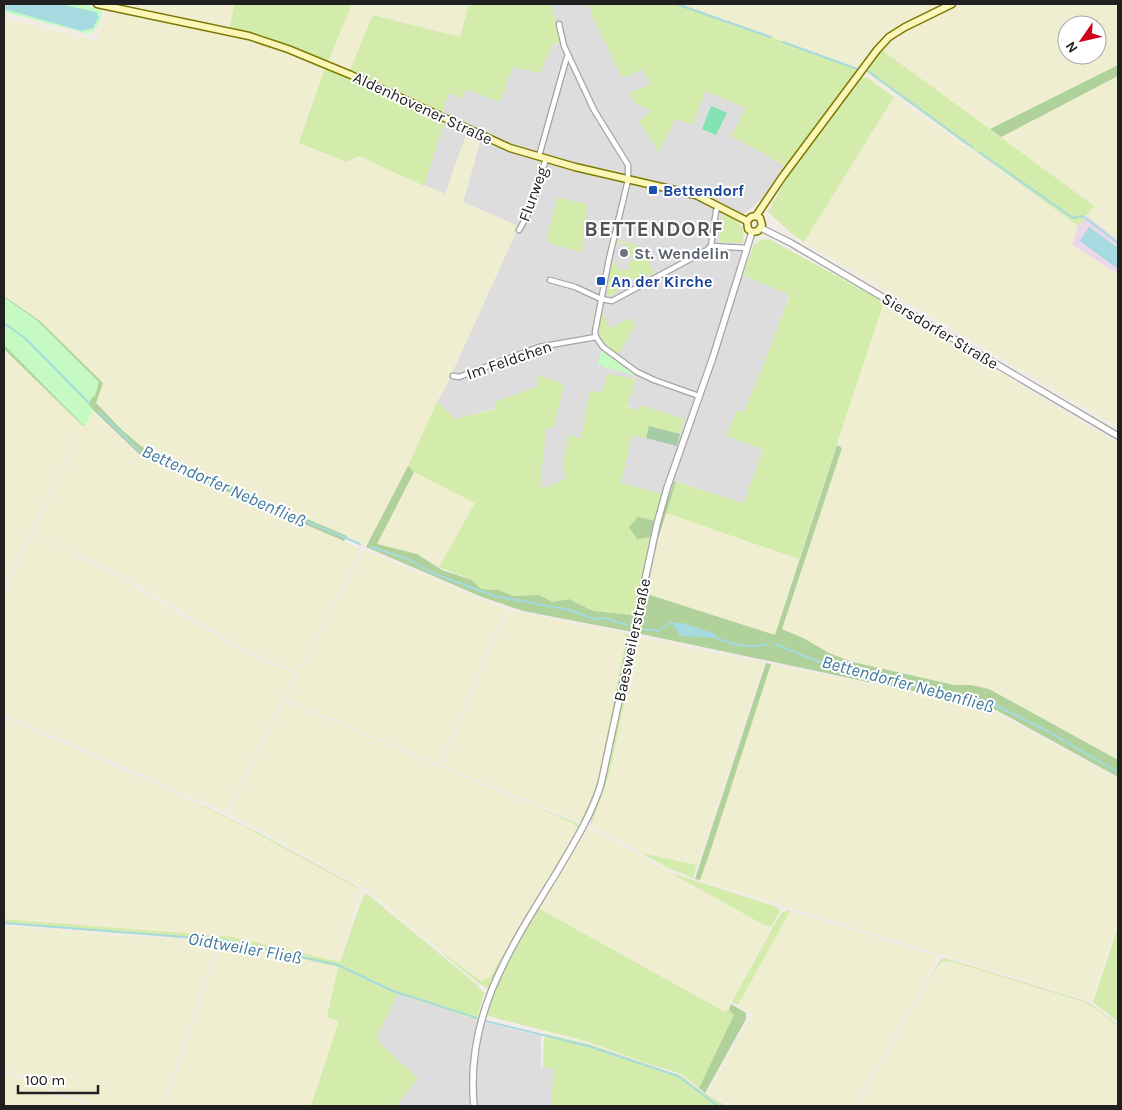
<svg xmlns="http://www.w3.org/2000/svg" width="1122" height="1110" font-family="Karla,sans-serif">
	<style>
		.residential { fill: #dedddd }
		.industrial { fill: #ead8e9 }
		.farmland { fill: #f0eed1; fill-rule: evenodd }
		.grass { fill: #d3ecab }
		.forest { fill: #b1d19a }
		.cemetery { fill: #a7caa7 }
		.park { fill: #c5fbc3 }
		.pitch { fill: #82e2b1 }
		.water { fill: #a5dae0 }
		.lines { fill: none; stroke-linecap: round; stroke-linejoin: round }
		.stream { stroke: #a5dae0; stroke-width: 2 }
		.minor-casing { stroke: #a4a4a4; stroke-width: 7 }
		.tertiary-casing { stroke: #a4a4a4; stroke-width: 8 }
		.secondary-casing { stroke: #7d7a01; stroke-width: 9 }
		.minor { stroke: #fff; stroke-width: 4.5 }
		.tertiary { stroke: #fff; stroke-width: 5.5 }
		.secondary { stroke: #fcf6b9; stroke-width: 6 }
		.transit-dot { fill: #1a4fb4; stroke: #fff; stroke-width: 2 }
		.worship-dot { fill: #6b7280; stroke: #fff; stroke-width: 2 }
		.labels { text-anchor: middle; dominant-baseline: central; stroke-width: 4; stroke-linejoin: round; paint-order: stroke }
		.street-label { font-size: 16px; fill: #202020; stroke: #fff }
		.transit-label { font-size: 16px; font-weight: bold; fill: #164399; stroke: #fff; text-anchor: start }
		.worship-label { font-size: 16px; font-weight: bold; fill: #5b616d; stroke: #fff; text-anchor: start }
		.water-label { font-size: 18px; font-style: italic; fill: #407a9c; stroke: #fff }
		.district-label { font-size: 21px; font-weight: bold; letter-spacing: 1px; fill: #535353; stroke: #fff }
	</style>
	<rect width="100%" height="100%" fill="#f1ece6"/>
	<g class="residential">
		<path d="M551 4H589L592 15 623 78 643 68 650 84 630 93 652 111 659 152 675 119 693 125 705 91 746 108 731 136 786 166 765 196 744 214 727 206 723 213 718 242 743 243 737 273 790 294 762 369 744 413 727 436 763 448 744 503 674 481 668 496 621 484 632 436 657 411 640 405 638 410 627 406 636 379 622 377 602 393 590 391 581 438 569 435 563 459 565 478 549 487H540L546 428 538 376V386L496 408 455 419 437 402 449 380 463 202 481 139 467 132 446 194 424 186 444 123 442 113 449 93 466 89 513 66 540 73 552 45 560 42Z"/>
		<path d="M398 994 486 1023 541 1036V1067L553 1068 552 1106H398L397 1104 418 1079 378 1041 377 1036Z"/>
	</g>
	<path class="industrial" d="M1087 216 1118 240V274L1072 245 1078 226Z"/>
	<g class="farmland">
		<path d="M122 4H234L230 27Z"/>
		<path d="M352 4H469L460 37 373 15 350 70 328 61Z"/>
		<path d="M681 4H941L886 34 874 48 859 69Z"/>
		<path d="M961 4H1118V65L990 129 882 50 892 41 908 30ZM1067 25H1097V55H1067Z"/>
		<path d="M107 11 248 39 325 67 299 143 358 156 445 194 467 132 481 138 463 202 519 226 449 380 437 402 408 466 366 547 347 536 184 467 141 446 122 430 96 403 40 321 4 296V18L96 41Z"/>
		<path d="M1118 76V240L1087 216 1094 206 1001 137Z"/>
		<path d="M894 97 1078 226 1072 245 1118 274V427L804 242Z"/>
		<path d="M884 302 1074 418 1118 443V760L1077 737 971 685H954L845 660 782 629 842 448 837 445Z"/>
		<path d="M7 352 83 426 4 586V355Z"/>
		<path d="M92 411 138 456 361 549 297 673 230 641 150 592 34 530Z"/>
		<path d="M414 472 475 503 439 567 417 554 376 544Z"/>
		<path d="M666 513 799 559 775 635 647 594Z"/>
		<path d="M34 532 133 586 228 643 295 675 226 812 4 714V592Z"/>
		<path d="M364 550 505 609 439 764 285 699Z"/>
		<path d="M508 610 621 633 627 637 599 774 594 792 580 822 441 765Z"/>
		<path d="M638 637 764 663 697 865 641 853 591 825 610 772Z"/>
		<path d="M771 664 949 699 993 711 1118 779V922L1091 1001 700 880Z"/>
		<path d="M284 701 576 824 578 828 577 831 490 977 481 981 471 974 412 928 367 889 232 815 231 807Z"/>
		<path d="M4 717 202 805V806L245 827 361 890 339 962 233 937 4 919Z"/>
		<path d="M589 828 771 927 725 1012 538 908 585 830Z"/>
		<path d="M790 911 934 955 937 959 854 1106H731L708 1093 752 1014 738 1005 742 998Z"/>
		<path d="M4 926 218 943 162 1106H94L4 1070Z"/>
		<path d="M221 941 339 967 327 1016 340 1020 311 1106H165Z"/>
		<path d="M943 961 954 962 1084 1002 1099 1011 1118 1027 1116 1106H857L925 987Z"/>
		<path d="M4 1073 12 1076 88 1106H4Z"/>
	</g>
	<g class="grass">
		<path d="M234 4H352L328 61 288 45 230 27Z"/>
		<path d="M469 4H551L561 42 552 45 540 73 513 67 500 102 466 89 463 98 449 93 442 113 350 70 373 15 460 37Z"/>
		<path d="M589 4H681L859 69 786 166 731 136 746 108 705 91 693 125 675 119 659 153 639 121 652 111 634 103 630 93 650 84 643 69 622 78 592 15Z"/>
		<path d="M882 50 1094 206 1078 226 865 71Z"/>
		<path d="M325 67 444 123 424 186 359 156 347 162 299 143Z"/>
		<path d="M866 77 894 97 804 242 790 232 768 212 791 171 860 78Z"/>
		<path d="M558 197 588 205 583 227 586 228 581 252 552 244 546 240Z"/>
		<path d="M723 213C740 223 745 223 743 243L718 242Z"/>
		<path d="M617 239 642 247 654 273 646 277 641 276 617 289 615 294 609 296 606 293 611 261 614 262 620 270H629L627 264 634 260 625 243 620 242 617 246H615Z"/>
		<path d="M769 239 884 302 799 559 666 513 676 482 744 503 763 449 727 436 736 411 744 412 762 369 790 295 743 275 754 244 761 240Z"/>
		<path d="M602 312 610 328 630 318 635 325 619 354C598 340 597 336 602 312Z"/>
		<path d="M607 374 636 379 627 407 638 410 640 405 685 419 680 434 649 426 646 438 632 436 621 483 668 496 660 522 637 539 659 536 642 616 593 611 569 599 553 602 539 595 513 596 499 590 481 589 472 580 439 567 475 503 414 472 408 466 437 402 455 419 495 409V402L538 386V375L564 384 554 428H546L540 487H549L565 478 563 459 569 435 581 438 590 390 602 393Z"/>
		<path d="M621 633 630 635 602 772 596 793 583 822H580L594 792 599 774 626 640 627 637Z"/>
		<path d="M638 637 610 772 591 825V820L606 778 635 638Z"/>
		<path d="M522 801 577 823 580 827 503 959 489 989 480 984 443 954H445L481 981 490 977 578 828 573 823Z"/>
		<path d="M202 805 257 832 353 884 361 890 245 827 202 806Z"/>
		<path d="M641 853 697 865 693 878 668 868Z"/>
		<path d="M671 873 777 907 780 911 771 927 766 926Z"/>
		<path d="M366 893 475 983 484 993 477 1020 398 994 377 1036 378 1041 418 1079 397 1104 398 1106H311L339 1021 327 1017 338 967 221 941 4 924V919L233 937 340 962 362 899Z"/>
		<path d="M538 908 725 1012 727 1009 735 1014 699 1088 683 1075 676 1072 649 1064 589 1042 488 1016 486 1013 496 983Z"/>
		<path d="M788 910 790 911 738 1005 732 1002 735 996 781 913Z"/>
		<path d="M1118 927V1022L1093 1002Z"/>
		<path d="M945 958 1082 1000 1093 1005 1118 1025V1027L1099 1011 1084 1002 950 961 941 962 925 987 940 960Z"/>
		<path d="M546 1034 589 1044 682 1076 704 1093 727 1106H552L553 1068 543 1067 544 1038H545Z"/>
	</g>
	<g class="forest">
		<path d="M1118 65V76L1001 137 990 129Z"/>
		<path d="M4 296 40 321 103 383 96 403 122 430 141 446 154 453 347 536 344 541 139 454 91 408 83 426 4 349Z"/>
		<path d="M837 445 842 448 782 629 803 638 831 654 853 662 954 685H971L989 689 1118 760V777L996 710 949 697 896 688 627 631 523 611 482 597 366 547 408 466 414 472 377 544 417 554 442 570 472 580 481 589 499 590 513 596 539 595 553 602 569 599 593 611 642 616 647 594 775 635Z"/>
		<path d="M674 481 676 482 659 536 637 539 629 527 638 517 660 522Z"/>
		<path d="M766 663 771 664 710 852 700 880 695 879Z"/>
		<path d="M731 1004 746 1013V1019L705 1093 699 1088 734 1015 729 1010Z"/>
	</g>
	<path class="cemetery" d="M649 426 680 434 677 446 646 438Z"/>
	<g class="park">
		<path d="M4 4H88L90 7 102 10C103 18 97 30 89 34L4 12Z"/>
		<path d="M4 297 38 321 99 382 95 396 92 397 89 405 93 410 85 427 4 345Z"/>
		<path d="M602 352H604L635 375 604 367V366L598 364 600 353Z"/>
	</g>
	<path class="pitch" d="M711 106 727 113 716 135 702 129Z"/>
	<g class="water">
		<path d="M4 4H60L96 12 99 17 93 28 82 31 4 9Z"/>
		<path d="M1089 227 1118 248V269L1080 241Z"/>
		<path d="M672 623H683L716 634V638L680 636Z"/>
	</g>
	<g class="lines">
		<g class="stream">
			<path d="M676 4 771 37"/>
			<path d="M783 42 857 69"/>
			<path d="M868 71 972 147"/>
			<path d="M979 152 1073 218 1083 216 1118 243"/>
			<path d="M4 323 25 338 89 403"/>
			<path d="M99 412 140 451 360 544"/>
			<path d="M371 547 410 560 430 572 494 596 570 610 594 619 604 618 627 625"/>
			<path d="M644 629 657 631 671 623 674 624"/>
			<path d="M716 638C734 645 748 649 767 644"/>
			<path d="M775 644C808 657 839 673 876 675L997 706 1042 728 1118 772"/>
			<path d="M4 923 223 940 338 965 393 991 477 1018"/>
			<path d="M485 1021 588 1046 678 1076 718 1106"/>
		</g>
		<defs>
			<g id="minor">
				<path d="M559 24 564 46 594 110 628 165V180L609 259 595 332 596 337 603 347 637 372 654 380 699 396"/>
				<path d="M539 156 566 60 568 55"/>
				<path d="M519 230 527 216 546 159"/>
				<path d="M711 246 716 211 719 206"/>
				<path d="M711 246 747 248"/>
				<path d="M550 280 575 287 601 299 612 301 707 250 711 246"/>
				<path d="M453 376 459 377 539 347 596 337"/>
			</g>
			<g id="tertiary">
				<path d="M761 228 791 243 1118 436"/>
				<path d="M474 1106C465 1014 511 947 557 872 574 843 591 816 601 784L657 524 667 488 713 357 752 232"/>
			</g>
			<g id="secondary">
				<path d="M97 4 249 36 288 49 351 75 510 148 575 167 696 195 747 221"/>
				<path d="M747 221 751 217 756 216 783 176 877 50 889 37 905 27 952 4"/>
				<path d="M747 221 748 229 752 232 758 231 762 225 760 218 756 216"/>
			</g>
		</defs>
		<use href="#minor" class="minor-casing"/>
		<use href="#tertiary" class="tertiary-casing"/>
		<use href="#secondary" class="secondary-casing"/>
		<use href="#minor" class="minor"/>
		<use href="#tertiary" class="tertiary"/>
		<use href="#secondary" class="secondary"/>
	</g>
	<g class="transit-dot">
		<rect x="648" y="185" width="10" height="10" rx="2.5"/>
		<rect x="596" y="276" width="10" height="10" rx="2.5"/>
	</g>
	<circle class="worship-dot" cx="624" cy="253" r="5"/>
	<g class="labels">
		<g class="street-label">
			<text transform="translate(423 108) rotate(25)">Aldenhovener Straße</text>
			<text transform="translate(533 194) rotate(-70)">Flurweg</text>
			<text transform="translate(940 331) rotate(31)">Siersdorfer Straße</text>
			<text transform="translate(509 360) rotate(-19)">Im Feldchen</text>
			<text transform="translate(632 640) rotate(-78)">Baesweilerstraße</text>
		</g>
		<g class="transit-label">
			<text x="663" y="190">Bettendorf</text>
			<text x="611" y="281">An der Kirche</text>
		</g>
		<g class="worship-label">
			<text x="634" y="253">St. Wendelin</text>
		</g>
		<g class="water-label">
			<text transform="translate(224 486) rotate(24)">Bettendorfer Nebenfließ</text>
			<text transform="translate(908 684) rotate(15)">Bettendorfer Nebenfließ</text>
			<text transform="translate(245 948) rotate(10)">Oidtweiler Fließ</text>
		</g>
		<g class="district-label">
			<text x="654" y="229">BETTENDORF</text>
		</g>
	</g>
	<rect width="1122" height="1110" fill="none" stroke="#202020" stroke-width="10"/>
	<g transform="translate(1082 40) rotate(236)"><circle r="24" fill="#ffffff" stroke="#a6a6a6"/>
	<path d="M0-4L9 19L0 12L-9 19Z" fill="#d0001b"/>
	<text y="-8" font-size="14" font-weight="bold" text-anchor="middle" fill="#202020">N</text>
	</g>
	<path d="M18 1085v8h80v-8" fill="none" stroke="#202020" stroke-width="2.5"/>
	<text x="25" y="1085" font-size="15" fill="#202020" stroke="#ffffff" stroke-width="4" paint-order="stroke">100 m</text>
</svg>
